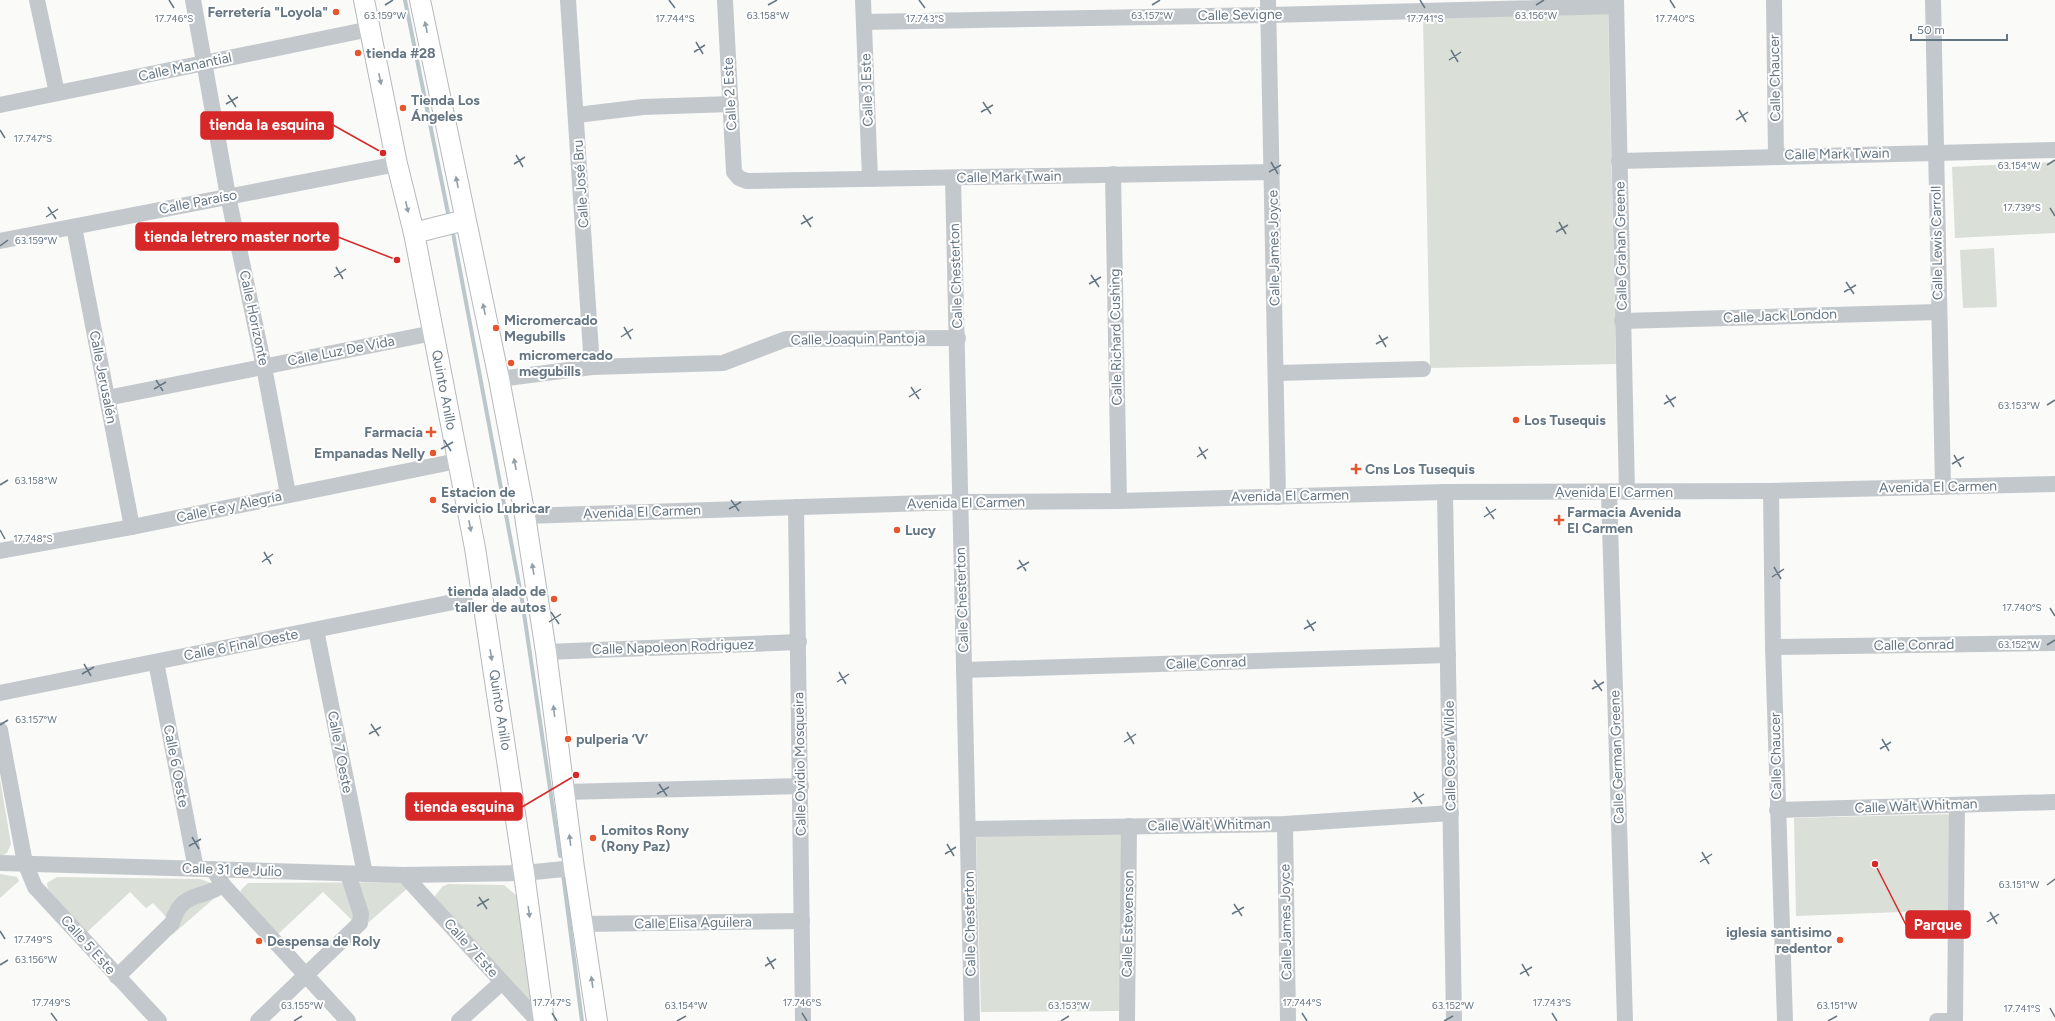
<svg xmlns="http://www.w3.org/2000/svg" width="2055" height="1021" font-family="Figtree,sans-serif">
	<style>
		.green { fill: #dadfd7 }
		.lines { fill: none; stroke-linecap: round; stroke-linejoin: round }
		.stream { stroke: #bbc7cb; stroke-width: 4 }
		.major-casing { stroke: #b5babe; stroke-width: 22 }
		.minor { stroke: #c3c8cc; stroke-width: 16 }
		.major { stroke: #fff; stroke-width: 20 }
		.oneway { fill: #939fa8 }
		.ticks { fill: none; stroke: #657683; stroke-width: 1.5 }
		.poi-dot { fill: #e4572e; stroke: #fff; stroke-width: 1.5 }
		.labels { text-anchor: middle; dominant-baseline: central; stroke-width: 4; stroke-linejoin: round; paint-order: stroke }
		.poi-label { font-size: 14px; font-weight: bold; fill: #657683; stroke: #fff; text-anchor: start }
		.street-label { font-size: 14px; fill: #657683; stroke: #fff }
		.ticks-label { font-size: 10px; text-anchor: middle; fill: #657683; stroke: #fff; stroke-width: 4; stroke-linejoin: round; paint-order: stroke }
		.leader { fill: none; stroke: #d62828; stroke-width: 1.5 }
		.callout-dot { fill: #d62828; stroke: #fff; stroke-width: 1.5 }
		.callout { fill: #d62828; stroke: #d62828; stroke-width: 1.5 }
		.callout-label { font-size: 15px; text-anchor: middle; font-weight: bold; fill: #fff }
	</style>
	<rect width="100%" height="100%" fill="#fafaf8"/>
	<g class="green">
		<path d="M1608 11 1616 364 1430 368 1423 16Z"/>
		<path d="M2055 162V233L1955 238 1952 167Z"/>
		<path d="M1994 248 1997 307 1963 308 1960 250Z"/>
		<path d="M0 779 11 844 7 853 0 857Z"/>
		<path d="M1956 814 1954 910 1796 916 1794 818Z"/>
		<path d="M1121 832V1011L981 1012 976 835Z"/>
		<path d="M0 874 17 877 19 881 0 898Z"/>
		<path d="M57 877 200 879 211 883 168 919 153 903 146 908 130 892 86 933 48 889 47 883Z"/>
		<path d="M398 882 408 888 361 929 323 892 276 936 240 895 241 890 248 883Z"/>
		<path d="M448 884 504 885 517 896 533 1007 438 904 435 896 442 887Z"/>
		<path d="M219 894 172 935 171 930 182 909Z"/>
	</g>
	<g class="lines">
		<g class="stream">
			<path d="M405 0 448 213"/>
			<path d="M453 233 522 600 560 856"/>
			<path d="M563 874 582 1021"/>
		</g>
		<defs>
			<g id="major">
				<path d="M364 0 397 164 414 233 475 548 524 873 544 1021"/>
				<path d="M420 0 499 379 525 516 546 652 574 868 597 1021"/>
				<path d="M414 233 465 220"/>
			</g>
		</defs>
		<use href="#major" class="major-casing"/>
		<g class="minor">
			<path d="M37 0 57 93"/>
			<path d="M193 0 228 196 264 367 288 494"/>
			<path d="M568 0 592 367"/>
			<path d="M725 0 734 172 739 178 747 181 1272 172"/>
			<path d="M863 0 870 179"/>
			<path d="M1268 0 1278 497"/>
			<path d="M1616 0 1627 492"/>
			<path d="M1774 0 1776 156"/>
			<path d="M1933 0 1943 487"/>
			<path d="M864 22 1268 15 1616 6"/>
			<path d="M0 105 370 29"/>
			<path d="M577 115 643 107 731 104"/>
			<path d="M1619 161 2055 150"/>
			<path d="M1113 174 1119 501"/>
			<path d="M953 178 972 1021"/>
			<path d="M74 227 132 527"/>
			<path d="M0 241 397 164"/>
			<path d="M1622 321 1938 312"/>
			<path d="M1277 373 1423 369"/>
			<path d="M499 379 592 367 723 363 786 339 958 338"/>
			<path d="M107 398 433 333"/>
			<path d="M1771 491 1773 647 1785 1021"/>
			<path d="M1445 492 1454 1021"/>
			<path d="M1609 492 1625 1021"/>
			<path d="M796 507 803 1021"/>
			<path d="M525 516 959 502 1119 501 1445 492 1771 491 2055 484"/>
			<path d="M0 551 132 527 457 461"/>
			<path d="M316 630 365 874"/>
			<path d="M1773 647 2055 643"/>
			<path d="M546 652 799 642"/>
			<path d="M156 662 196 869"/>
			<path d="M964 670 1448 655"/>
			<path d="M0 693 483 596"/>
			<path d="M0 730 25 863 35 887 159 1021"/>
			<path d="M564 792 801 786"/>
			<path d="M1777 810 2055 802"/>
			<path d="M1285 824 1288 1021"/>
			<path d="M968 829 1285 824 1451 813"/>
			<path d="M0 863 404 875 524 873 574 868"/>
			<path d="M213 869 223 885 348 1021"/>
			<path d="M404 875 538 1021"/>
			<path d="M583 924 802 921"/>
			<path d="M117 977 172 923C182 890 201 900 223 885"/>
			<path d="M258 1021 360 923 361 914 348 874"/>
			<path d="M459 1021 502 982"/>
			<path d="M1127 1021 1129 826"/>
			<path d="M1937 1021H1955"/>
			<path d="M1955 1021 1957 805"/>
		</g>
		<use href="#major" class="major"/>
	</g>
	<defs><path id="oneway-solid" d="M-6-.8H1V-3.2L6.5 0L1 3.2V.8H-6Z"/></defs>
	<g class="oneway">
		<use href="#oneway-solid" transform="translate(426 27) rotate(-102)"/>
		<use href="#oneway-solid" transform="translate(380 79) rotate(79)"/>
		<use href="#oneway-solid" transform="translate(457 182) rotate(-101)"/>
		<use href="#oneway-solid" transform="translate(407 207) rotate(77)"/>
		<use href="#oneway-solid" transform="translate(484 309) rotate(-102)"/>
		<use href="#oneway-solid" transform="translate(515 464) rotate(-101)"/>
		<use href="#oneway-solid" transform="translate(470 526) rotate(79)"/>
		<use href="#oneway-solid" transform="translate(533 569) rotate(-99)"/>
		<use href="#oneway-solid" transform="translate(491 655) rotate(81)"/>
		<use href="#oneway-solid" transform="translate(554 711) rotate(-97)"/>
		<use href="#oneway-solid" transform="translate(570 840) rotate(-97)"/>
		<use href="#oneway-solid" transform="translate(529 912) rotate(82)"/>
		<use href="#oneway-solid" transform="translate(592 982) rotate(-98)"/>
	</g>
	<path class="ticks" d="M169 0 174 8M669 0 675 8M919 0 925 8M1420 0 1425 8M1670 0 1675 8M385 5 393 0M768 5 777 0M1152 5 1160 0M1536 5 1544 0M696 42 703 54M1451 50 1458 62M694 52 705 45M1449 60 1461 52M228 95 236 107M983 102 991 114M226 104 238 97M1739 110 1746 122M981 112 993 105M1736 120 1748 112M0 130 5 138M516 155 523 167M1271 162 1278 174M514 164 525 157M2047 165 2055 160M1269 172 1281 165M48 207 56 219M2050 208 2055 216M803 215 811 227M46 217 58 209M1559 222 1566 234M801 224 813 217M1556 232 1568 225M0 246 8 240M336 267 343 279M1091 275 1099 287M334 277 346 269M1846 282 1854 294M1089 284 1101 277M1844 292 1856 285M624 327 631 339M1379 335 1386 347M621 337 633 329M1376 344 1388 337M156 380 163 391M911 387 919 399M154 389 166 382M1666 395 1674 407M909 397 921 389M1664 404 1676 397M2047 405 2055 400M444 440 451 451M1199 447 1206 459M441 449 453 442M1954 455 1961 467M1197 457 1208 449M1952 464 1964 457M0 485 8 480M731 500 739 511M1486 507 1494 519M729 509 741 502M1484 517 1496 509M0 530 5 539M264 552 271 564M1019 560 1026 571M262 562 273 554M1774 567 1781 579M1017 569 1029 562M1772 577 1784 569M2050 608 2055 616M551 612 559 624M1307 620 1314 631M549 622 561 614M1304 629 1316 622M2047 645 2055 640M84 664 91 676M839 672 846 684M82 674 94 667M1594 680 1602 691M837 682 849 674M1592 689 1604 682M371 724 379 736M0 725 8 720M1127 732 1134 744M369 734 381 727M1882 739 1889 751M1124 742 1136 734M1880 749 1891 742M659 784 667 796M1414 792 1422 804M657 794 669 787M1412 802 1424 794M192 837 199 849M947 844 954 856M189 846 201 839M1702 852 1709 864M945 854 956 847M1700 862 1712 854M2047 885 2055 879M479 897 487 909M1234 904 1242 916M477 906 489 899M1990 912 1997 924M1232 914 1244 907M1987 922 1999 914M0 931 5 939M767 957 774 969M1522 964 1529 976M0 965 8 960M765 966 776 959M1520 974 1532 967M2050 1008 2055 1017M51 1013 57 1021M552 1013 557 1021M802 1013 807 1021M1302 1013 1307 1021M1552 1013 1557 1021M294 1021 302 1016M677 1021 686 1016M1061 1021 1069 1016M1444 1021 1453 1016M1828 1021 1837 1016"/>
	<g class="poi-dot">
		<circle cx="336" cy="12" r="4"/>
		<circle cx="358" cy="53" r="4"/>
		<circle cx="403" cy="108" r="4"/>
		<circle cx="496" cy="328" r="4"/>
		<circle cx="511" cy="363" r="4"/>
		<circle cx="1516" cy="420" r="4"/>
		<path d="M429 426h4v4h4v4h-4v4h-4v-4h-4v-4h4z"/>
		<circle cx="433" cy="453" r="4"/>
		<path d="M1354 463h4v4h4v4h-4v4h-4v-4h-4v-4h4z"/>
		<circle cx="433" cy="500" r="4"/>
		<path d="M1557 514h4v4h4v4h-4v4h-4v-4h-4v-4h4z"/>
		<circle cx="897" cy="530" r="4"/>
		<circle cx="554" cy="599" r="4"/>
		<circle cx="568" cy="739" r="4"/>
		<circle cx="593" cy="838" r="4"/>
		<circle cx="1840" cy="940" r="4"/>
		<circle cx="259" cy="941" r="4"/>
	</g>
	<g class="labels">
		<g class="poi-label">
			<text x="328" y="12" text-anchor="end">Ferretería "Loyola"</text>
			<text x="366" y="53">tienda #28</text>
			<text x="411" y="100">Tienda Los<tspan x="411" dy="16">Ángeles</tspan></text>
			<text x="504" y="320">Micromercado<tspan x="504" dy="16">Megubills</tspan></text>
			<text x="519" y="355">micromercado<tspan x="519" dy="16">megubills</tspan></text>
			<text x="1524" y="420">Los Tusequis</text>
			<text x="423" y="432" text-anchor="end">Farmacia</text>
			<text x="425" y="453" text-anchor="end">Empanadas Nelly</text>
			<text x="1365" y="469">Cns Los Tusequis</text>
			<text x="441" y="492">Estacion de<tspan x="441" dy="16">Servicio Lubricar</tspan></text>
			<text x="1567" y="512">Farmacia Avenida<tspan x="1567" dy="16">El Carmen</tspan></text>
			<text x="905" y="530">Lucy</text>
			<text x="546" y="591" text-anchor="end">tienda alado de<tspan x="546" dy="16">taller de autos</tspan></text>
			<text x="576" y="739">pulperia ‘V’</text>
			<text x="601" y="830">Lomitos Rony<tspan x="601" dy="16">(Rony Paz)</tspan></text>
			<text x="1832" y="932" text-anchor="end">iglesia santisimo<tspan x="1832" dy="16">redentor</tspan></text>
			<text x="267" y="941">Despensa de Roly</text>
		</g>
		<g class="street-label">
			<text transform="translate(1240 15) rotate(-1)">Calle Sevigne</text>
			<text transform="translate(185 67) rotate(-12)">Calle Manantial</text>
			<text transform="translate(1775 78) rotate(-91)">Calle Chaucer</text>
			<text transform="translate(867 90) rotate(-92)">Calle 3 Este</text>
			<text transform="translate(730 94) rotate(-93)">Calle 2 Este</text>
			<text transform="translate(1837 154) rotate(-1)">Calle Mark Twain</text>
			<text transform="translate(1009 177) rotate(-1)">Calle Mark Twain</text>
			<text transform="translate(581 184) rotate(-94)">Calle José Bru</text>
			<text transform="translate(198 202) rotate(-11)">Calle Paraíso</text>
			<text transform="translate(1937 243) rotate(-91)">Calle Lewis Carroll</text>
			<text transform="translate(1621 246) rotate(-91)">Calle Grahan Greene</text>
			<text transform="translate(1274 248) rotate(-91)">Calle James Joyce</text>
			<text transform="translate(956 276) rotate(-92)">Calle Chesterton</text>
			<text transform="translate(1780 316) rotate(-2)">Calle Jack London</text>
			<text transform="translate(254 318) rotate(78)">Calle Horizonte</text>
			<text transform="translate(1116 337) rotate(-91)">Calle Richard Cushing</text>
			<text transform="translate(858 339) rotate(-1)">Calle Joaquin Pantoja</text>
			<text transform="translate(341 351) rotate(-11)">Calle Luz De Vida</text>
			<text transform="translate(103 377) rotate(79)">Calle Jerusalén</text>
			<text transform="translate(444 390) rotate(79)">Quinto Anillo</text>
			<text transform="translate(1938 487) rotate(-1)">Avenida El Carmen</text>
			<text x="1614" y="492">Avenida El Carmen</text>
			<text transform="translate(1290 496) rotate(-1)">Avenida El Carmen</text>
			<text transform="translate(966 503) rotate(-1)">Avenida El Carmen</text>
			<text transform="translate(229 507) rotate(-12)">Calle Fe y Alegría</text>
			<text transform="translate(642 512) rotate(-2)">Avenida El Carmen</text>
			<text transform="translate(962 600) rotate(-92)">Calle Chesterton</text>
			<text transform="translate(241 645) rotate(-11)">Calle 6 Final Oeste</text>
			<text transform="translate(1914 645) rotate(-1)">Calle Conrad</text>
			<text transform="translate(673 647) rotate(-2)">Calle Napoleon Rodriguez</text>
			<text transform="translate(1206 663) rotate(-2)">Calle Conrad</text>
			<text transform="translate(500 710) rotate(81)">Quinto Anillo</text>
			<text transform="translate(340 752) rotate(79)">Calle 7 Oeste</text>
			<text transform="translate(1450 756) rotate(-91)">Calle Oscar Wilde</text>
			<text transform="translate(1776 756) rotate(-91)">Calle Chaucer</text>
			<text transform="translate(1617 757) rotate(-92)">Calle German Greene</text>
			<text transform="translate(800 764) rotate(-91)">Calle Ovidio Mosqueira</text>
			<text transform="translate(176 766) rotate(79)">Calle 6 Oeste</text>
			<text transform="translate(1916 806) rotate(-2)">Calle Walt Whitman</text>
			<text transform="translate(1209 825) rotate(-1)">Calle Walt Whitman</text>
			<text transform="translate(232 870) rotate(2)">Calle 31 de Julio</text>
			<text transform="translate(1286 922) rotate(-91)">Calle James Joyce</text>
			<text transform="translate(693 923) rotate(-1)">Calle Elisa Aguilera</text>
			<text transform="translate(970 924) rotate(-91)">Calle Chesterton</text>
			<text transform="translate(1128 924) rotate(-89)">Calle Estevenson</text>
			<text transform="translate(88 945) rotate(48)">Calle 5 Este</text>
			<text transform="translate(471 948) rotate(48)">Calle 7 Este</text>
		</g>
	</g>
	<g class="ticks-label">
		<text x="385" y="19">63.159°W</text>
		<text x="768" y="19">63.158°W</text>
		<text x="1152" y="19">63.157°W</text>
		<text x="1536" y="19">63.156°W</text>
		<text x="925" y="22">17.743°S</text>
		<text x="174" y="22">17.746°S</text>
		<text x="675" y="22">17.744°S</text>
		<text x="1425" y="22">17.741°S</text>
		<text x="1675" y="22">17.740°S</text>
		<text x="33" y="142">17.747°S</text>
		<text x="2019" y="169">63.154°W</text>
		<text x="2022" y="211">17.739°S</text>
		<text x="36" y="244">63.159°W</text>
		<text x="2019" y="409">63.153°W</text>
		<text x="36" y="484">63.158°W</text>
		<text x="33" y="542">17.748°S</text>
		<text x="2022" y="611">17.740°S</text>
		<text x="2019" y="648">63.152°W</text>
		<text x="36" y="723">63.157°W</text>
		<text x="2019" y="888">63.151°W</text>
		<text x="33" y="943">17.749°S</text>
		<text x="36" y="963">63.156°W</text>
		<text x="51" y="1006">17.749°S</text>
		<text x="552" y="1006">17.747°S</text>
		<text x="802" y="1006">17.746°S</text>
		<text x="1302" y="1006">17.744°S</text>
		<text x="1552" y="1006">17.743°S</text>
		<text x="302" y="1009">63.155°W</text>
		<text x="686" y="1009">63.154°W</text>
		<text x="1069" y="1009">63.153°W</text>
		<text x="1453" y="1009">63.152°W</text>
		<text x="1837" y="1009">63.151°W</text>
		<text x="2022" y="1012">17.741°S</text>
	</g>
	<path class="leader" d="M383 153L333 125M397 260L338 237M576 775L522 807M1875 864L1906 925"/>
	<g class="callout-dot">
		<circle cx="383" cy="153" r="4"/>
		<circle cx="397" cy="260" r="4"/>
		<circle cx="576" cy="775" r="4"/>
		<circle cx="1875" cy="864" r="4"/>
	</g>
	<g class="callout">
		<rect x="201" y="112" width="132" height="27" rx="4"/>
		<rect x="136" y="223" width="202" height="27" rx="4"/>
		<rect x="406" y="793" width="116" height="27" rx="4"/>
		<rect x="1906" y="911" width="64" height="27" rx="4"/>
	</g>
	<g class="callout-label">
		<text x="267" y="130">tienda la esquina</text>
		<text x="237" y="242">tienda letrero master norte</text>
		<text x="464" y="812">tienda esquina</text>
		<text x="1938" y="930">Parque</text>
	</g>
	<path d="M1911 34v6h96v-6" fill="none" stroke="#657683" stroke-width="2"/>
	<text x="1917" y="34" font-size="12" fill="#657683" stroke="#ffffff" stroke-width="3" paint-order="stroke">50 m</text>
</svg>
